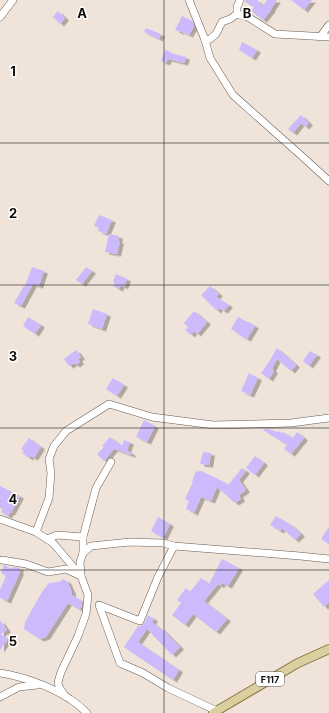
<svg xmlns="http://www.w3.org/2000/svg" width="329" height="713" font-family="Inter,sans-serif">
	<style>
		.building { fill: #ccbafc; filter: url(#shadow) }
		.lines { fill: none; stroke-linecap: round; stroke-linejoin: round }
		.minor-casing { stroke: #675c54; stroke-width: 8 }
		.major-casing { stroke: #847441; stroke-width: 10 }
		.minor { stroke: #fff; stroke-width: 7 }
		.major { stroke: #dbce9f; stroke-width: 8 }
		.grid { fill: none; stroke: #0f0b08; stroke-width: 1; stroke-opacity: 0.55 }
		.labels { text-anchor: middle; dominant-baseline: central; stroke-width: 3; stroke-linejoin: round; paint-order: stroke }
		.shield { fill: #fff; stroke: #575452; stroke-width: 1 }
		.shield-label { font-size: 9px; font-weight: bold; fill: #0f0b08 }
		.grid-label { font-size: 13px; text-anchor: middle; font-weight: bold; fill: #0f0b08; stroke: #fff; stroke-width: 3; stroke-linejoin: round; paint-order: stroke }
	</style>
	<defs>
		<filter id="shadow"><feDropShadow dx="4" dy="2.5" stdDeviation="0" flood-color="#0004"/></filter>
	</defs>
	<rect width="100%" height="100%" fill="#f0e3d9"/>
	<g class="building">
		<path d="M245 0H257L263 6 267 0H277L271 9H272L263 20 256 15 252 11 254 6 245 2Z"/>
		<path d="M291 0H312L304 10Z"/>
		<path d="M58 11 65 18 60 24 53 17Z"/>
		<path d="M182 16 192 21 194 26 189 35 180 31V32L175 30Z"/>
		<path d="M146 28 161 34 159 39 144 32Z"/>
		<path d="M242 42 257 50 252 58 239 50Z"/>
		<path d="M165 50 171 52 170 53 186 57 184 63 168 59 166 63 161 61Z"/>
		<path d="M301 115 309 123 305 127 301 123 293 133 288 129Z"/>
		<path d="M99 215 112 220 106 234 98 231 99 228 94 226Z"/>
		<path d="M109 234 119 236 118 241H120L117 254 105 252Z"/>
		<path d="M32 267 44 271 39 286 33 284 21 306 14 303 24 286H25Z"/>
		<path d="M86 267 92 271 82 284 76 280Z"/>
		<path d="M116 274 127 279 124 287 121 285 119 289 113 286 115 283 113 282Z"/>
		<path d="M210 286 219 294 216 297 229 305 224 311 219 308 217 311 201 295Z"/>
		<path d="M93 309 107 314 102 329 88 324Z"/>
		<path d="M194 311 207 322 197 334 194 331 191 335 185 330 188 327 184 323Z"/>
		<path d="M28 317 41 325 35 334 23 326Z"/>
		<path d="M238 317 247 322V321L255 326 247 339 239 335V334L231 329Z"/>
		<path d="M277 348 296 365 291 371 277 359 272 369 274 371 269 379 261 373 269 362Z"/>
		<path d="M76 350 81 357 78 359 80 362 76 365 74 363 69 366 64 359Z"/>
		<path d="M310 351 317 355 309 366 303 361Z"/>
		<path d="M249 373 258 378 250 395 241 391Z"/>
		<path d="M113 378 124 385 117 396 106 389Z"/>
		<path d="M144 420 155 426 147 442 136 437Z"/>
		<path d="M264 429H268L277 432 278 431 282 433 283 432 293 438 297 432 304 438 291 454 284 449 287 445 263 430Z"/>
		<path d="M110 437 122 446 124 440 130 442 127 450 132 454 131 455 114 449 104 461 97 454 104 447 102 446Z"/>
		<path d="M29 438 41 447 34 458 30 456 29 458 22 453 24 451 21 449Z"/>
		<path d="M203 452 211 453 209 465 200 464Z"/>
		<path d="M255 456 264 463 255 475 246 468Z"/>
		<path d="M242 468 246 471 239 480 246 490 239 495 241 499 235 503 217 487 211 501 201 497 194 513 186 509 189 501 185 499 193 482 192 481 196 471 199 472V470L224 482 228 485Z"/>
		<path d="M0 486 20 496 11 513 10 512 8 516 1 512 3 509 0 508Z"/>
		<path d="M276 516 291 525 301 534 295 540 282 528 280 531 270 525Z"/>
		<path d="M158 517 170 524 163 538 151 531Z"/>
		<path d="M329 527V544L321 539Z"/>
		<path d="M222 559 239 568 228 586 222 583 220 586 218 584 204 601 227 619 216 632 193 614 185 625 172 615 181 603 177 600 186 588 190 592 201 578 209 584Z"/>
		<path d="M4 565 12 569 13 567 20 568 19 571 20 572 7 601 0 598V590L6 576 1 573Z"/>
		<path d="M63 579 67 581 72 592V595L82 601V606L80 610 68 603 46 637 40 639 24 629 25 622 42 592 49 583 59 582Z"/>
		<path d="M329 580V602L324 607 313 594Z"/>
		<path d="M148 615 154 619 152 622 160 629 161 628 180 647 172 655 147 629 138 642 179 670 173 680 124 647 138 626H141L143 625Z"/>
		<path d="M0 620 7 630 1 634 8 639 0 650Z"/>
	</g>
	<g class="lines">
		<defs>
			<g id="minor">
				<path d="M189 0 205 40 210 58 233 95 305 159 329 181"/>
				<path d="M237 14 248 17 275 34 329 37"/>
				<path d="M0 17 13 0"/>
				<path d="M320 37 329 25"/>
				<path d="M205 40 210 39 216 34 222 22 230 19 237 14V7L240 0"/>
				<path d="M0 519 36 532 53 543 81 576"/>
				<path d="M36 532 49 498 51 473 49 459 54 446 66 431 109 404 152 417 213 425 291 423 329 418"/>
				<path d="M47 539 57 535 83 537"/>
				<path d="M174 546 158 577 140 621 99 605 120 663 143 673 168 688 200 703 217 711"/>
				<path d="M83 553V537L96 488 111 462"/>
				<path d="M2 560 26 564 48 572 66 569 79 575"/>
				<path d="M0 673C24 677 49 686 70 699 76 703 82 708 87 713"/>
				<path d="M65 696 59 687 58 682 61 672 78 636 86 614 88 595 81 576 80 562 83 553 91 546 130 542 163 543 174 546 300 556 329 559"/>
				<path d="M0 697 19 687 37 685"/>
			</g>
			<path id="major" d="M213 713 298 663 329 649"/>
		</defs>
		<use href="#minor" class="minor-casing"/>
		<use href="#major" class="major-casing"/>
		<use href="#minor" class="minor"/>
		<use href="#major" class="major"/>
	</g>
	<path class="grid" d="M164 0V713M0 143H329M0 285H329M0 428H329M0 570H329"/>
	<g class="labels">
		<rect class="shield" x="256" y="672" width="28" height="14" rx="3"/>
		<g class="shield-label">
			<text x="270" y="679">F117</text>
		</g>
	</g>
	<g class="grid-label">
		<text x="82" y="18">A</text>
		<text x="247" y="18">B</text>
		<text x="13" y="76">1</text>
		<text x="13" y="218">2</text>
		<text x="13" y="361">3</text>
		<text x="13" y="504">4</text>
		<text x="13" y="646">5</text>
	</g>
</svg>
